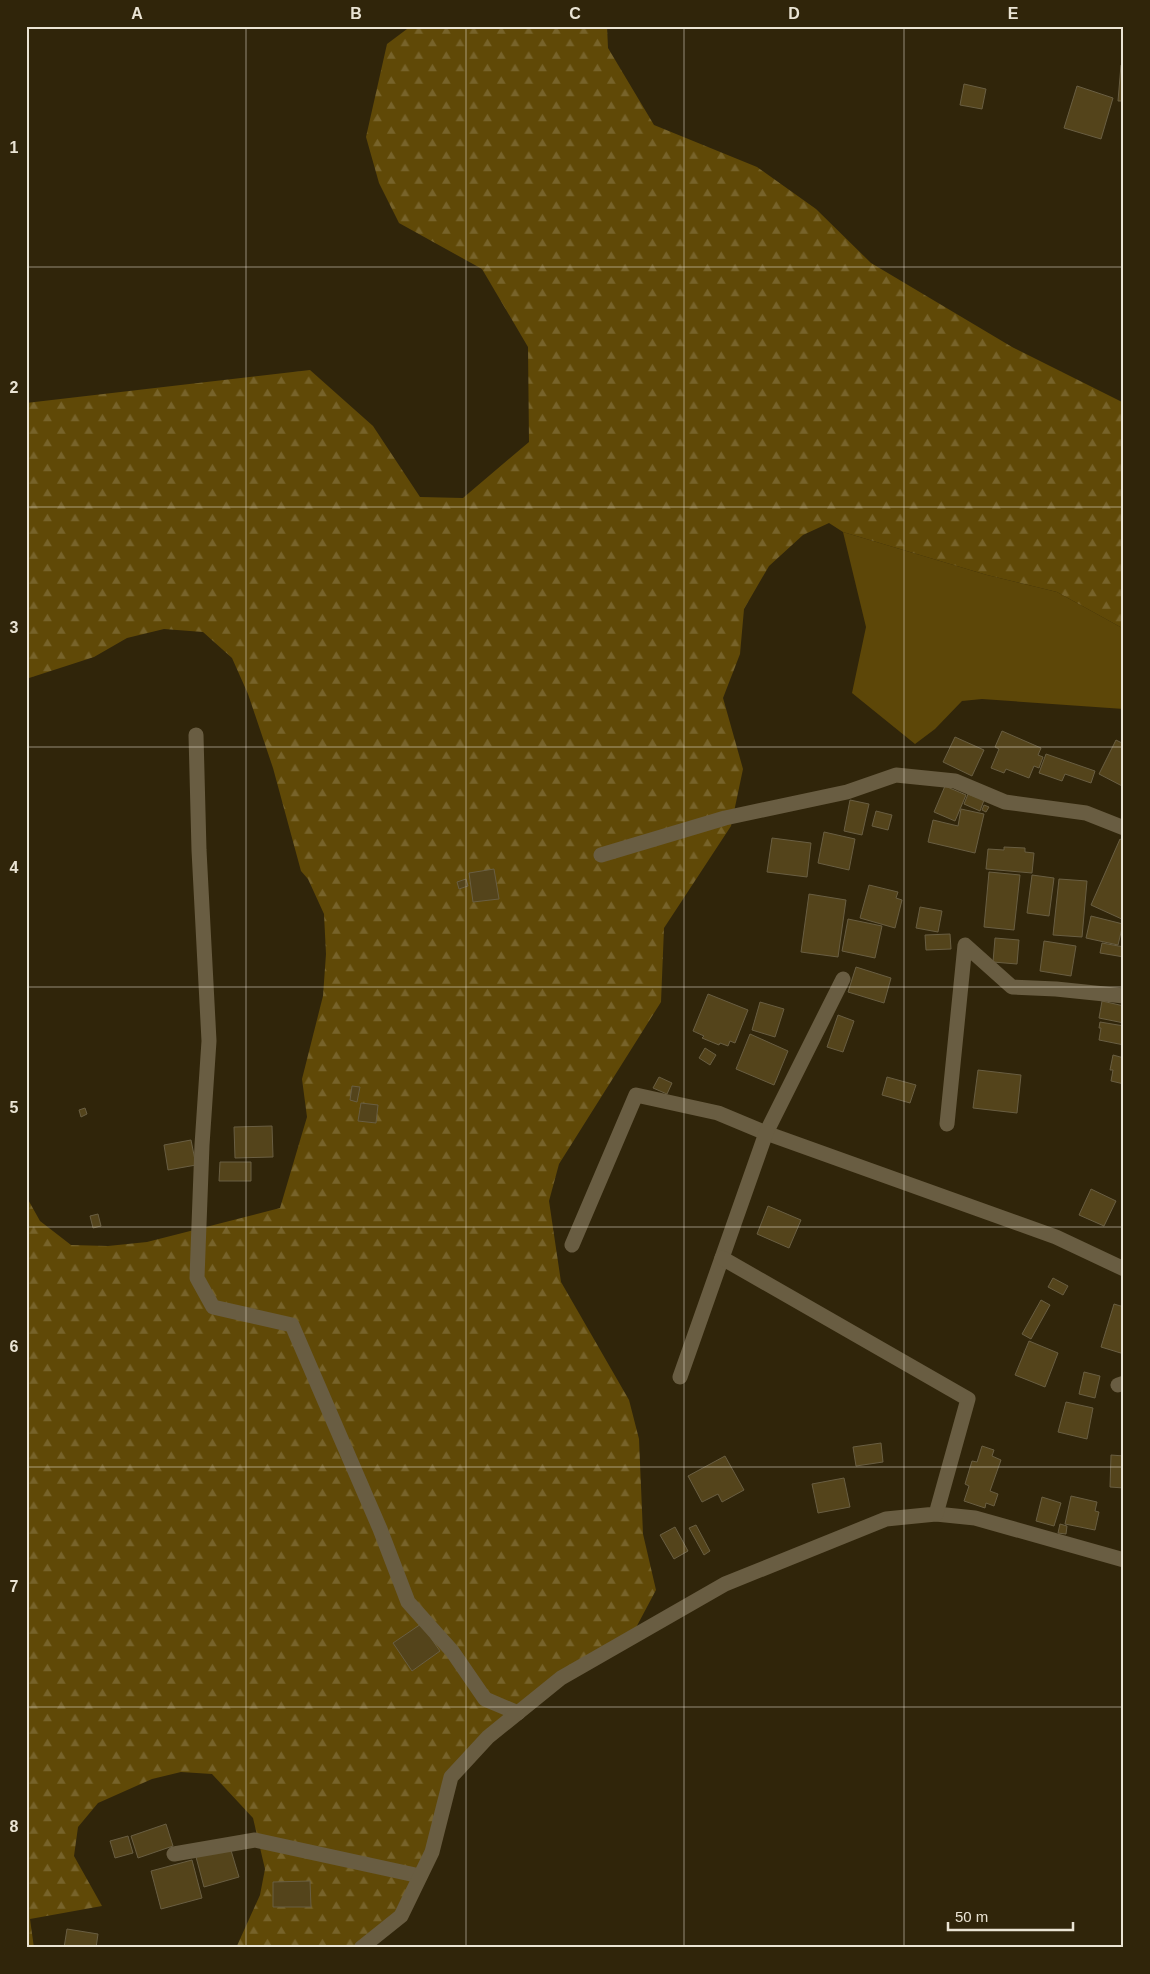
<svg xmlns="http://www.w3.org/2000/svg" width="1150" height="1974" font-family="Helvetica,sans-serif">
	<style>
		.grass { fill: #5d4708 }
		.forest { fill: url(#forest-firs) }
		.building { fill: #54441b; stroke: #695e42 }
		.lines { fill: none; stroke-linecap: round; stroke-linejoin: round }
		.street { stroke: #695d42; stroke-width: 15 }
		.grid { fill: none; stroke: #eae4d4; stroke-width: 1; stroke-opacity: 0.55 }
		.neatline { fill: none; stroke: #eae4d4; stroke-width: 2 }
		.grid-label { font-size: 16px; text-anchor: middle; font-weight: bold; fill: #eae4d4 }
	</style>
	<defs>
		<pattern id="forest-firs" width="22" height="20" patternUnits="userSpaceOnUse" patternTransform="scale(1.25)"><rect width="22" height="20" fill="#604907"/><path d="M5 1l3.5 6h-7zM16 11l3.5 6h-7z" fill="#77632a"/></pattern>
	</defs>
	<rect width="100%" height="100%" fill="#30250a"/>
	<path class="grass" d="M843 532 987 575 1057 592 1124 629V709L982 699 962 701 935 729 915 744 852 693 866 627Z"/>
	<path class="forest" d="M411 26H607L608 48 654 125 757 167 816 209 871 263 1012 347 1124 403V629L1057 592 987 575 843 532 829 523 803 535 769 566 744 609 740 654 723 698 743 769 731 826 664 928 661 1002 559 1164 549 1201 561 1282 629 1400 639 1439 643 1534 656 1590 631 1637 561 1678 451 1777 432 1852 401 1916 361 1948H236L260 1895 265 1869 253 1818 212 1774 181 1772 152 1779 98 1803 78 1827 74 1856 102 1906 30 1919 34 1948H26V1196L40 1221 71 1245 108 1246 147 1242 280 1208 307 1117 302 1079 323 996 326 954 324 914 308 879 301 871 273 768 248 694 232 658 203 632 164 629 127 638 94 657 26 679V403L310 370 373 426 420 497 463 498 529 442 528 347 482 269 399 223 379 183 366 137 387 44Z"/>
	<g class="building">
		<path d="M1121 65 1124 66V101H1118Z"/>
		<path d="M964 84 986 89 982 109 960 105Z"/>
		<path d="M1077 86 1113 98 1101 139 1064 128Z"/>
		<path d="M1002 731 1041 748 1038 755 1043 757 1039 768 1034 766 1029 778 1006 769 1004 773 991 768 999 749 995 747Z"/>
		<path d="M955 737 984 750 972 776 943 762Z"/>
		<path d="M1116 740 1124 744V787L1099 774Z"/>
		<path d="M1046 754 1095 771 1091 783 1065 774 1062 781 1039 773Z"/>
		<path d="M945 786 966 795 955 821 934 812Z"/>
		<path d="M968 794 984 800 980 811 964 804Z"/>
		<path d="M850 800 869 804 862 835 844 831Z"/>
		<path d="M984 805 989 807 986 812 982 810Z"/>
		<path d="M961 809 984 814 975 853 928 842 933 820 958 826Z"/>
		<path d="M876 811 892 815 888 830 872 826Z"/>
		<path d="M824 832 855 839 849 870 818 863Z"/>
		<path d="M772 838 811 843 807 877 767 872Z"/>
		<path d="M1120 839 1124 841V920L1091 905Z"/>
		<path d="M1004 847 1025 848V852L1034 853 1032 873 986 869 988 849 1004 850Z"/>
		<path d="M494 869 499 899 473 902 469 873Z"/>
		<path d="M989 872 1020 875 1014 930 984 927Z"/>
		<path d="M1032 875 1054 878 1049 916 1027 913Z"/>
		<path d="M466 879 468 886 459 889 457 882Z"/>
		<path d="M1059 879 1087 881 1082 937 1053 935Z"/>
		<path d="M869 885 898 892 896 898 902 900 895 928 860 918Z"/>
		<path d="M809 894 846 900 838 957 801 952Z"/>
		<path d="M920 907 942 911 938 932 916 928Z"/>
		<path d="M1091 916 1123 924 1118 945 1086 938Z"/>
		<path d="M848 919 882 926 875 958 842 951Z"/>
		<path d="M950 934 951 949 926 950 925 935Z"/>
		<path d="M995 938 1019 940 1017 964 993 962Z"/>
		<path d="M1044 941 1076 946 1071 976 1040 971Z"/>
		<path d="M1102 943 1124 947V957L1100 953Z"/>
		<path d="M856 967 891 978 884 1003 848 992Z"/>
		<path d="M708 994 748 1010 735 1043 730 1041 728 1046 720 1043 719 1045 702 1038 704 1036 693 1031Z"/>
		<path d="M1102 1001 1124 1006V1023L1099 1018Z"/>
		<path d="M760 1002 784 1009 775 1037 752 1030Z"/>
		<path d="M838 1015 854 1021 843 1052 827 1047Z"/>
		<path d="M1100 1022 1124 1026V1045L1099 1040 1101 1028H1099Z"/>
		<path d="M750 1034 788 1051 774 1085 736 1069Z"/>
		<path d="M705 1048 716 1055 710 1065 699 1058Z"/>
		<path d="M1113 1055 1124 1058V1084L1111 1081 1113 1070H1110Z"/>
		<path d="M978 1070 1021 1075 1017 1113 973 1108Z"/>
		<path d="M659 1077 672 1083 667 1094 653 1088Z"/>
		<path d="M887 1077 916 1085 910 1103 882 1095Z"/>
		<path d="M352 1086 360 1087 357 1102 350 1100Z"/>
		<path d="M361 1103 378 1105 376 1123 358 1121Z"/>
		<path d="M85 1108 87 1114 81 1117 79 1110Z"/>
		<path d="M272 1126 273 1157 235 1158 234 1127Z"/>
		<path d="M191 1140 196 1165 168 1170 164 1145Z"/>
		<path d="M220 1162H251V1181H219Z"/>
		<path d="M1091 1189 1116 1201 1104 1226 1079 1215Z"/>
		<path d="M768 1206 801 1220 789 1248 757 1234Z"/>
		<path d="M98 1214 101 1226 93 1228 90 1216Z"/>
		<path d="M1053 1278 1068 1286 1063 1295 1048 1287Z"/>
		<path d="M1041 1300 1050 1305 1031 1339 1022 1334Z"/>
		<path d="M1114 1304 1124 1307V1354L1101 1347Z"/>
		<path d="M1029 1341 1058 1353 1045 1387 1015 1375Z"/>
		<path d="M1084 1372 1100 1376 1095 1398 1079 1394Z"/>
		<path d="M1066 1402 1093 1408 1087 1439 1058 1432Z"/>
		<path d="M881 1443 883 1462 856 1466 853 1447Z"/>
		<path d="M982 1446 994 1450 992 1456 1001 1460 990 1491 998 1494 994 1506 986 1503 985 1508 964 1501 969 1486 965 1484 972 1461 977 1462Z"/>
		<path d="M1111 1455 1124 1456V1488L1110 1487Z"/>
		<path d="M725 1456 744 1490 722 1502 718 1494 702 1502 688 1476Z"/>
		<path d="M844 1478 850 1507 818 1513 812 1484Z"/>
		<path d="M1071 1496 1097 1502 1095 1511 1099 1512 1095 1530 1065 1524Z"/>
		<path d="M1042 1497 1061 1503 1054 1526 1036 1521Z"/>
		<path d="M1060 1524 1067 1526 1066 1534 1058 1533Z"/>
		<path d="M696 1525 710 1551 704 1555 689 1528Z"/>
		<path d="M675 1527 688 1551 674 1559 660 1535Z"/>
		<path d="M421 1624 440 1651 412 1671 393 1643Z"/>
		<path d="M166 1824 173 1846 138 1858 131 1836Z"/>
		<path d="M128 1836 133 1853 115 1858 110 1841Z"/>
		<path d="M230 1847 239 1877 204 1887 196 1857Z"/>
		<path d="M192 1860 202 1898 161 1909 151 1871Z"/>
		<path d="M310 1881 311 1907H273V1882Z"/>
		<path d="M67 1929 98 1934 96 1948H64Z"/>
	</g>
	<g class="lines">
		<g class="street">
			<path d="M196 735 199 850 209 1041 202 1145 197 1278 213 1307 292 1325 380 1529 408 1602 452 1651 485 1699 518 1713"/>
			<path d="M601 855 725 818 847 792 896 775 955 781 1005 802 1086 813 1124 828"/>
			<path d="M947 1124 965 945 1012 987 1056 989 1124 996"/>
			<path d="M572 1245 636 1095 718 1113 766 1133 1056 1237 1124 1269"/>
			<path d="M680 1377 766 1133 843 979"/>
			<path d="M1118 1385 1124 1383"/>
			<path d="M936 1514 975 1518 1124 1560"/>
			<path d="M174 1854 255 1840 420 1876"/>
			<path d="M361 1948 401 1916 432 1852 451 1777 488 1737 561 1678 725 1584 886 1519 936 1514 968 1399 722 1258"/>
		</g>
	</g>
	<path class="grid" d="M246 26V1948M466 26V1948M684 26V1948M904 26V1948M26 267H1124M26 507H1124M26 747H1124M26 987H1124M26 1227H1124M26 1467H1124M26 1707H1124"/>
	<rect width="1150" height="1974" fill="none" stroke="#30250a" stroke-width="55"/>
	<path d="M948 1922v8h125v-8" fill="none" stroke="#eae4d4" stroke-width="2.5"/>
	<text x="955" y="1922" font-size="15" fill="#eae4d4" stroke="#30250a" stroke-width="4" paint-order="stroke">50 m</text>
	<rect x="28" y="28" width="1094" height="1918" class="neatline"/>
	<g class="grid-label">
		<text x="137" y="19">A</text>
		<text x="356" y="19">B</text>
		<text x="575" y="19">C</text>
		<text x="794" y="19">D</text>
		<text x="1013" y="19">E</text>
		<text x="14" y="153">1</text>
		<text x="14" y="393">2</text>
		<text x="14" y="633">3</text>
		<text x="14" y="873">4</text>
		<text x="14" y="1113">5</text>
		<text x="14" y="1352">6</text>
		<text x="14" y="1592">7</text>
		<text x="14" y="1832">8</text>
	</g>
</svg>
